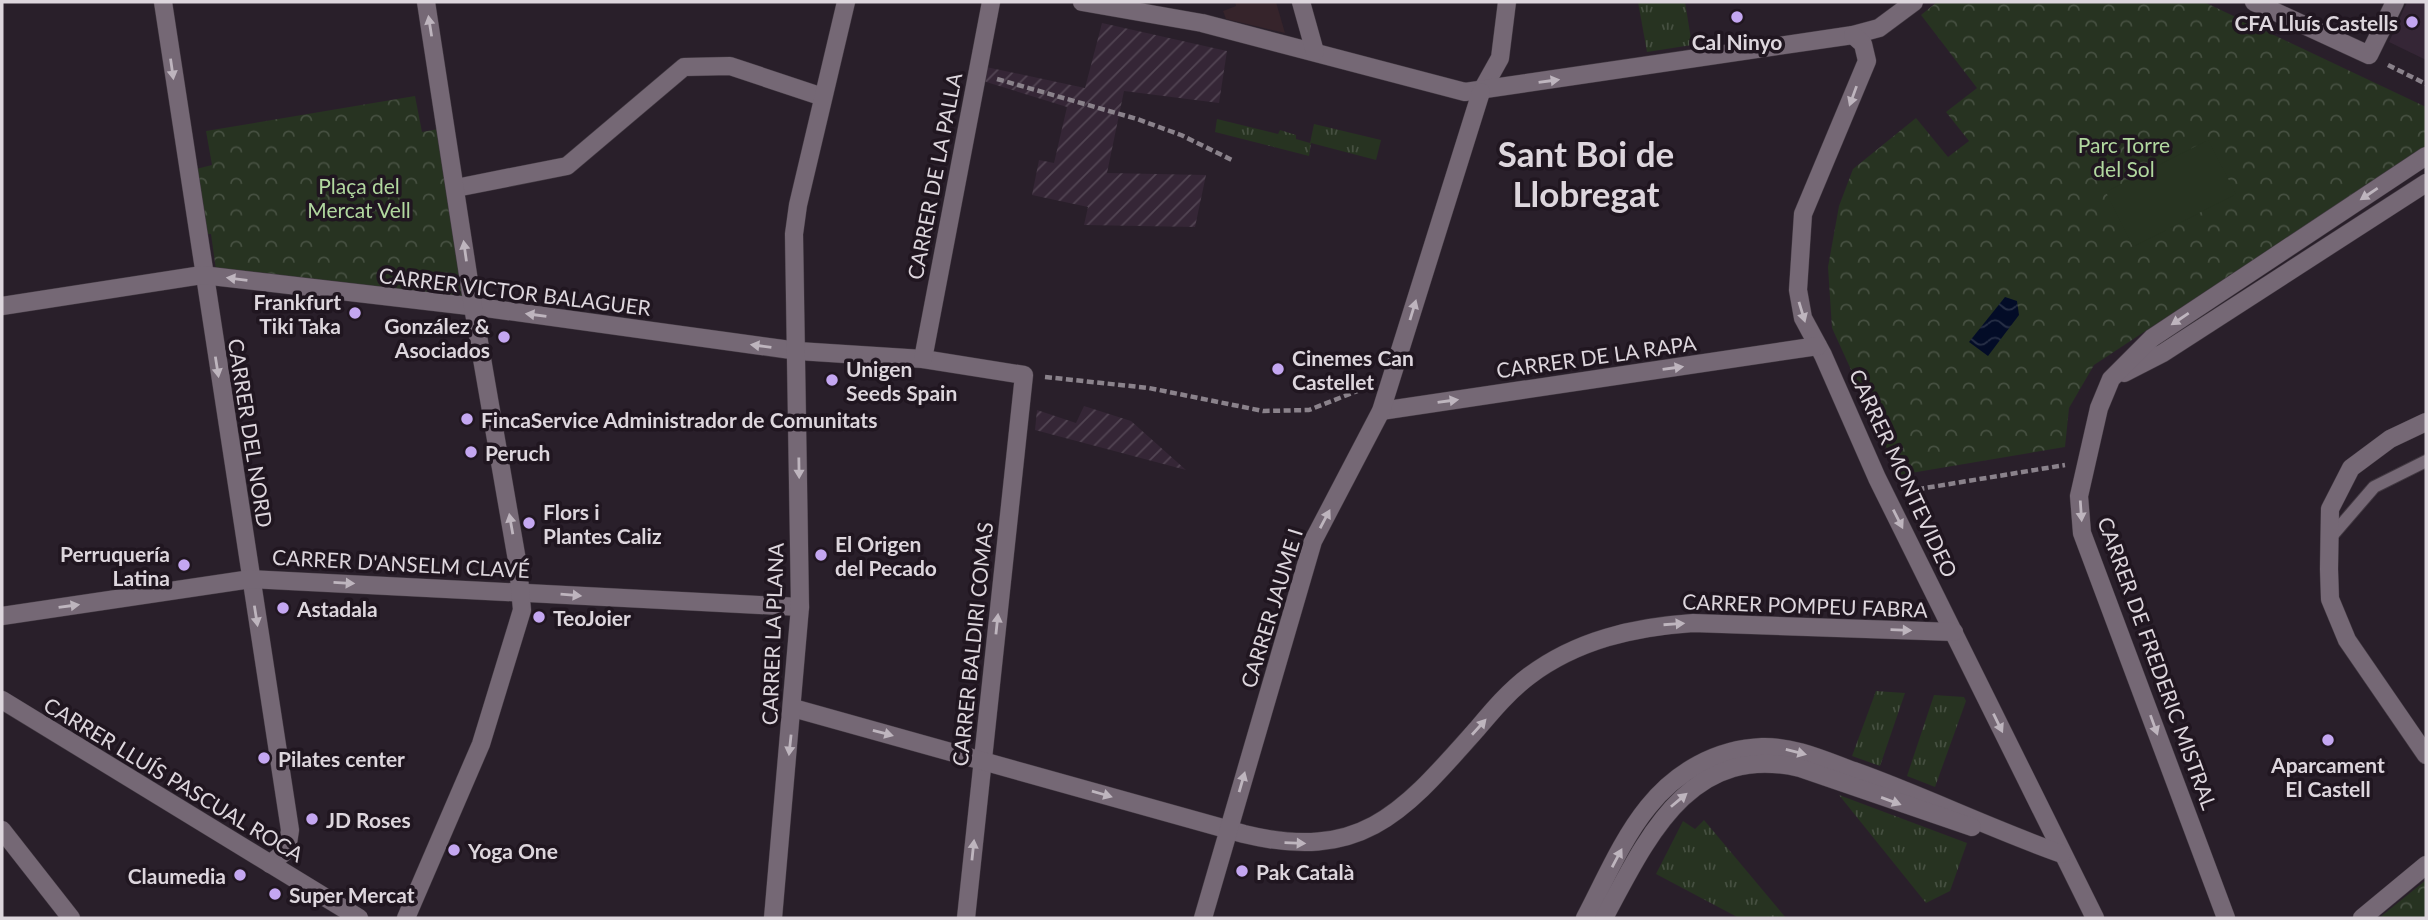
<svg xmlns="http://www.w3.org/2000/svg" width="2428" height="920" font-family="Lato,sans-serif">
	<style>
		.commercial { fill: #36242b }
		.industrial { fill: url(#industrial-furrows) }
		.built { fill: #352636 }
		.grass { fill: url(#grass-tufts) }
		.forest { fill: url(#forest-crowns) }
		.pitch { fill: #273321 }
		.water { fill: url(#water-waves) }
		.lines { fill: none; stroke-linecap: round; stroke-linejoin: round }
		.service-casing { stroke: #433a43; stroke-width: 14 }
		.pedestrian-casing { stroke: #433a43; stroke-width: 19 }
		.minor-casing { stroke: #433a43; stroke-width: 19 }
		.path { stroke: #8a828b; stroke-width: 4.5; stroke-dasharray: 7 3.5; stroke-linecap: butt }
		.service { stroke: #756875; stroke-width: 12 }
		.pedestrian { stroke: #756875; stroke-width: 18 }
		.minor { stroke: #756875; stroke-width: 18 }
		.oneway { fill: #beb5be }
		.poi-dot { fill: #c4a7f1; stroke: #201620; stroke-width: 2.5 }
		.labels { text-anchor: middle; dominant-baseline: central; stroke-width: 7; stroke-linejoin: round; paint-order: stroke }
		.poi-label { font-size: 21px; font-weight: bold; fill: #ddd6dd; stroke: #201620; text-anchor: start }
		.park-label { font-size: 21px; fill: #b1d89f; stroke: #201620 }
		.street-label { font-size: 21px; fill: #ddd6dd; stroke: #201620 }
		.town-label { font-size: 35px; font-weight: bold; fill: #ddd6dd; stroke: #201620 }
	</style>
	<defs>
		<pattern id="industrial-furrows" width="10" height="10" patternUnits="userSpaceOnUse" patternTransform="scale(1.75)"><rect width="10" height="10" fill="#352636"/><path d="M-1 1l2-2M0 10L10 0M9 11l2-2" fill="none" stroke="#524553"/></pattern>
		<pattern id="grass-tufts" width="24" height="20" patternUnits="userSpaceOnUse" patternTransform="scale(1.75)"><rect width="24" height="20" fill="#273321"/><path d="M3 7l-1-3M5 7V3M7 7l1-3M15 17l-1-3M17 17v-4M19 17l1-3" fill="none" stroke="#465041"/></pattern>
		<pattern id="forest-crowns" width="20" height="18" patternUnits="userSpaceOnUse" patternTransform="scale(1.75)"><rect width="20" height="18" fill="#273321"/><path d="M2 6a3 3 0 1 1 6 0M12 15a3 3 0 1 1 6 0" fill="none" stroke="#465041"/></pattern>
		<pattern id="water-waves" width="16" height="10" patternUnits="userSpaceOnUse" patternTransform="scale(1.75)"><rect width="16" height="10" fill="#030c27"/><path d="M0 5q4-4 8 0t8 0" fill="none" stroke="#272f46"/></pattern>
	</defs>
	<rect width="100%" height="100%" fill="#291f2a"/>
	<path class="commercial" d="M1235 2H1276L1285 33 1226 19 1223 11 1236 6Z"/>
	<g class="industrial">
		<path d="M1102 23 1227 51 1219 103 1124 91 1107 173 1206 175 1195 227 1084 225 1088 207 1032 195 1039 160 1054 163 1067 107 983 81 986 67 1085 88Z"/>
		<path d="M1084 406 1131 421 1186 470 1035 430 1037 410 1076 423Z"/>
	</g>
	<path class="built" d="M2407 2H2426V60L2389 42Z"/>
	<g class="grass">
		<path d="M1638 2H1685L1692 45 1647 52Z"/>
		<path d="M1217 119 1278 134 1280 130 1296 135V139L1310 143 1314 124 1381 140 1376 160 1311 143 1309 156 1215 132Z"/>
		<path d="M1876 691 1905 693 1880 766 1852 756Z"/>
		<path d="M1934 695 1964 697 1966 701 1935 787 1907 776Z"/>
		<path d="M1839 795 1967 843 1950 891 1926 903Z"/>
		<path d="M1704 820 1786 918H1739L1656 874 1683 821 1695 829Z"/>
	</g>
	<g class="forest">
		<path d="M1937 2H2204L2426 107V146L2094 365 2069 408 2065 447 1899 475 1832 328 1828 267 1839 206 1853 169 1916 118 1948 157 1969 141 1946 112 1977 88 1921 15Z"/>
		<path d="M415 96 422 132 438 129 467 301 216 270 211 234H206L196 169 212 165 206 131Z"/>
		<path d="M2426 880V918H2379Z"/>
	</g>
	<path class="pitch" d="M2208 140 2236 194 2133 247 2106 192Z"/>
	<path class="water" d="M2005 297 2017 301 2019 315 1988 356 1969 342Z"/>
	<g class="lines">
		<defs>
			<path id="service" d="M2330 538 2374 487 2426 461"/>
			<path id="pedestrian" d="M1481 92 1500 58 1507 2"/>
			<g id="minor">
				<path d="M163 2 290 830 287 850 270 864"/>
				<path d="M1082 2 1202 23 1465 92 1853 35 1879 28 1914 2"/>
				<path d="M1301 2 1315 52"/>
				<path d="M2254 2 2369 55 2395 2"/>
				<path d="M1853 35 1863 44 1867 61 1803 214 1798 290 1803 318 1823 355 1877 478 2095 918"/>
				<path d="M456 188 567 166 684 67 730 66 823 97"/>
				<path d="M2 306 202 275 486 308 798 351 923 359 1024 375 966 918"/>
				<path d="M923 359 991 2"/>
				<path d="M2124 373 2163 353 2426 183"/>
				<path d="M1381 411 1818 346"/>
				<path d="M2426 422 2390 439 2351 468 2330 509 2329 569 2330 599 2347 640 2426 755"/>
				<path d="M2 616 251 579 800 607"/>
				<path d="M2 700 359 918"/>
				<path d="M793 708 1244 834C1363 863 1404 811 1477 729 1493 710 1509 691 1529 676 1577 640 1634 627 1693 623L1954 632"/>
				<path d="M2 830 71 918"/>
				<path d="M406 918 481 744 522 610 518 566 473 307 426 2"/>
				<path d="M773 918 800 607 794 234 798 205 846 2"/>
				<path d="M1203 918 1313 541 1381 411 1481 92"/>
				<path d="M1585 918C1604 882 1622 839 1648 807 1676 772 1716 749 1762 747 1794 746 1824 760 1854 771 1924 796 1991 829 2062 854"/>
				<path d="M1604 918C1647 838 1690 742 1800 768L1972 827"/>
				<path d="M2226 918 2082 533 2079 496 2099 408 2111 379 2152 338 2426 156"/>
				<path d="M2362 918 2426 865"/>
			</g>
		</defs>
		<use href="#service" class="service-casing"/>
		<use href="#pedestrian" class="pedestrian-casing"/>
		<use href="#minor" class="minor-casing"/>
		<g class="path">
			<path d="M2388 65 2426 84"/>
			<path d="M997 79 1137 119 1181 135 1234 161"/>
			<path d="M1045 377 1149 388 1263 411 1309 410 1365 388"/>
			<path d="M1907 491 2065 465"/>
		</g>
		<use href="#service" class="service"/>
		<use href="#pedestrian" class="pedestrian"/>
		<use href="#minor" class="minor"/>
	</g>
	<defs><path id="oneway-solid" d="M-6-.8H1V-3.2L6.5 0L1 3.2V.8H-6Z" transform="scale(1.75)"/></defs>
	<g class="oneway">
		<use href="#oneway-solid" transform="translate(430 26) rotate(-99)"/>
		<use href="#oneway-solid" transform="translate(172 69) rotate(82)"/>
		<use href="#oneway-solid" transform="translate(1549 81) rotate(-8)"/>
		<use href="#oneway-solid" transform="translate(1853 96) rotate(110)"/>
		<use href="#oneway-solid" transform="translate(2369 194) rotate(146)"/>
		<use href="#oneway-solid" transform="translate(465 251) rotate(-98)"/>
		<use href="#oneway-solid" transform="translate(237 279) rotate(-173)"/>
		<use href="#oneway-solid" transform="translate(1413 310) rotate(-73)"/>
		<use href="#oneway-solid" transform="translate(1802 312) rotate(73)"/>
		<use href="#oneway-solid" transform="translate(536 315) rotate(-172)"/>
		<use href="#oneway-solid" transform="translate(2180 319) rotate(146)"/>
		<use href="#oneway-solid" transform="translate(761 346) rotate(-172)"/>
		<use href="#oneway-solid" transform="translate(217 367) rotate(81)"/>
		<use href="#oneway-solid" transform="translate(1673 368) rotate(-8)"/>
		<use href="#oneway-solid" transform="translate(1448 401) rotate(-8)"/>
		<use href="#oneway-solid" transform="translate(799 468) rotate(89)"/>
		<use href="#oneway-solid" transform="translate(2081 511) rotate(86)"/>
		<use href="#oneway-solid" transform="translate(1325 519) rotate(-62)"/>
		<use href="#oneway-solid" transform="translate(1898 519) rotate(63)"/>
		<use href="#oneway-solid" transform="translate(511 524) rotate(-100)"/>
		<use href="#oneway-solid" transform="translate(344 583) rotate(3)"/>
		<use href="#oneway-solid" transform="translate(571 595) rotate(5)"/>
		<use href="#oneway-solid" transform="translate(69 606) rotate(-8)"/>
		<use href="#oneway-solid" transform="translate(256 616) rotate(81)"/>
		<use href="#oneway-solid" transform="translate(997 624) rotate(-84)"/>
		<use href="#oneway-solid" transform="translate(1674 624) rotate(-4)"/>
		<use href="#oneway-solid" transform="translate(1901 630) rotate(2)"/>
		<use href="#oneway-solid" transform="translate(1998 723) rotate(64)"/>
		<use href="#oneway-solid" transform="translate(2154 725) rotate(70)"/>
		<use href="#oneway-solid" transform="translate(1479 727) rotate(-48)"/>
		<use href="#oneway-solid" transform="translate(883 733) rotate(15)"/>
		<use href="#oneway-solid" transform="translate(790 745) rotate(96)"/>
		<use href="#oneway-solid" transform="translate(1796 752) rotate(14)"/>
		<use href="#oneway-solid" transform="translate(1242 782) rotate(-74)"/>
		<use href="#oneway-solid" transform="translate(1102 794) rotate(16)"/>
		<use href="#oneway-solid" transform="translate(1679 800) rotate(-40)"/>
		<use href="#oneway-solid" transform="translate(1891 801) rotate(20)"/>
		<use href="#oneway-solid" transform="translate(1295 843) rotate(2)"/>
		<use href="#oneway-solid" transform="translate(973 850) rotate(-84)"/>
		<use href="#oneway-solid" transform="translate(1617 858) rotate(-62)"/>
	</g>
	<g class="poi-dot">
		<circle cx="1737" cy="17" r="7"/>
		<circle cx="2412" cy="22" r="7"/>
		<circle cx="355" cy="313" r="7"/>
		<circle cx="504" cy="337" r="7"/>
		<circle cx="1278" cy="369" r="7"/>
		<circle cx="832" cy="380" r="7"/>
		<circle cx="467" cy="419" r="7"/>
		<circle cx="471" cy="452" r="7"/>
		<circle cx="529" cy="523" r="7"/>
		<circle cx="821" cy="555" r="7"/>
		<circle cx="184" cy="565" r="7"/>
		<circle cx="283" cy="608" r="7"/>
		<circle cx="539" cy="617" r="7"/>
		<circle cx="2328" cy="740" r="7"/>
		<circle cx="264" cy="758" r="7"/>
		<circle cx="312" cy="819" r="7"/>
		<circle cx="454" cy="850" r="7"/>
		<circle cx="1242" cy="871" r="7"/>
		<circle cx="240" cy="875" r="7"/>
		<circle cx="275" cy="894" r="7"/>
	</g>
	<g class="labels">
		<g class="poi-label">
			<text x="2398" y="22" text-anchor="end">CFA Lluís Castells</text>
			<text x="1737" y="41" text-anchor="middle">Cal Ninyo</text>
			<text x="341" y="301" text-anchor="end">Frankfurt<tspan x="341" dy="24">Tiki Taka</tspan></text>
			<text x="490" y="325" text-anchor="end">González &amp;<tspan x="490" dy="24">Asociados</tspan></text>
			<text x="1292" y="357">Cinemes Can<tspan x="1292" dy="24">Castellet</tspan></text>
			<text x="846" y="368">Unigen<tspan x="846" dy="24">Seeds Spain</tspan></text>
			<text x="481" y="419">FincaService Administrador de Comunitats</text>
			<text x="485" y="452">Peruch</text>
			<text x="543" y="511">Flors i<tspan x="543" dy="24">Plantes Caliz</tspan></text>
			<text x="835" y="543">El Origen<tspan x="835" dy="24">del Pecado</tspan></text>
			<text x="170" y="553" text-anchor="end">Perruquería<tspan x="170" dy="24">Latina</tspan></text>
			<text x="297" y="608">Astadala</text>
			<text x="553" y="617">TeoJoier</text>
			<text x="278" y="758">Pilates center</text>
			<text x="2328" y="764" text-anchor="middle">Aparcament<tspan x="2328" dy="24">El Castell</tspan></text>
			<text x="326" y="819">JD Roses</text>
			<text x="468" y="850">Yoga One</text>
			<text x="1256" y="871">Pak Català</text>
			<text x="226" y="875" text-anchor="end">Claumedia</text>
			<text x="289" y="894">Super Mercat</text>
		</g>
		<g class="park-label">
			<text x="2124" y="144">Parc Torre<tspan x="2124" dy="24">del Sol</tspan></text>
			<text x="359" y="185">Plaça del<tspan x="359" dy="24">Mercat Vell</tspan></text>
		</g>
		<g class="street-label">
			<text transform="translate(934 176) rotate(-79)">CARRER DE LA PALLA</text>
			<text transform="translate(515 291) rotate(7)">CARRER VICTOR BALAGUER</text>
			<text transform="translate(1596 356) rotate(-8)">CARRER DE LA RAPA</text>
			<text transform="translate(251 433) rotate(81)">CARRER DEL NORD</text>
			<text transform="translate(1904 473) rotate(65)">CARRER MONTEVIDEO</text>
			<text transform="translate(401 563) rotate(3)">CARRER D'ANSELM CLAVÉ</text>
			<text transform="translate(1805 605) rotate(2)">CARRER POMPEU FABRA</text>
			<text transform="translate(1271 608) rotate(-73)">CARRER JAUME I</text>
			<text transform="translate(772 634) rotate(-88)">CARRER LA PLANA</text>
			<text transform="translate(972 644) rotate(-84)">CARRER BALDIRI COMAS</text>
			<text transform="translate(2158 663) rotate(70)">CARRER DE FREDERIC MISTRAL</text>
			<text transform="translate(174 779) rotate(31)">CARRER LLUÍS PASCUAL ROCA</text>
		</g>
		<g class="town-label">
			<text x="1586" y="153">Sant Boi de<tspan x="1586" dy="40">Llobregat</tspan></text>
		</g>
	</g>
	<rect width="2428" height="920" fill="none" stroke="#ddd6dd" stroke-width="7"/>
</svg>
